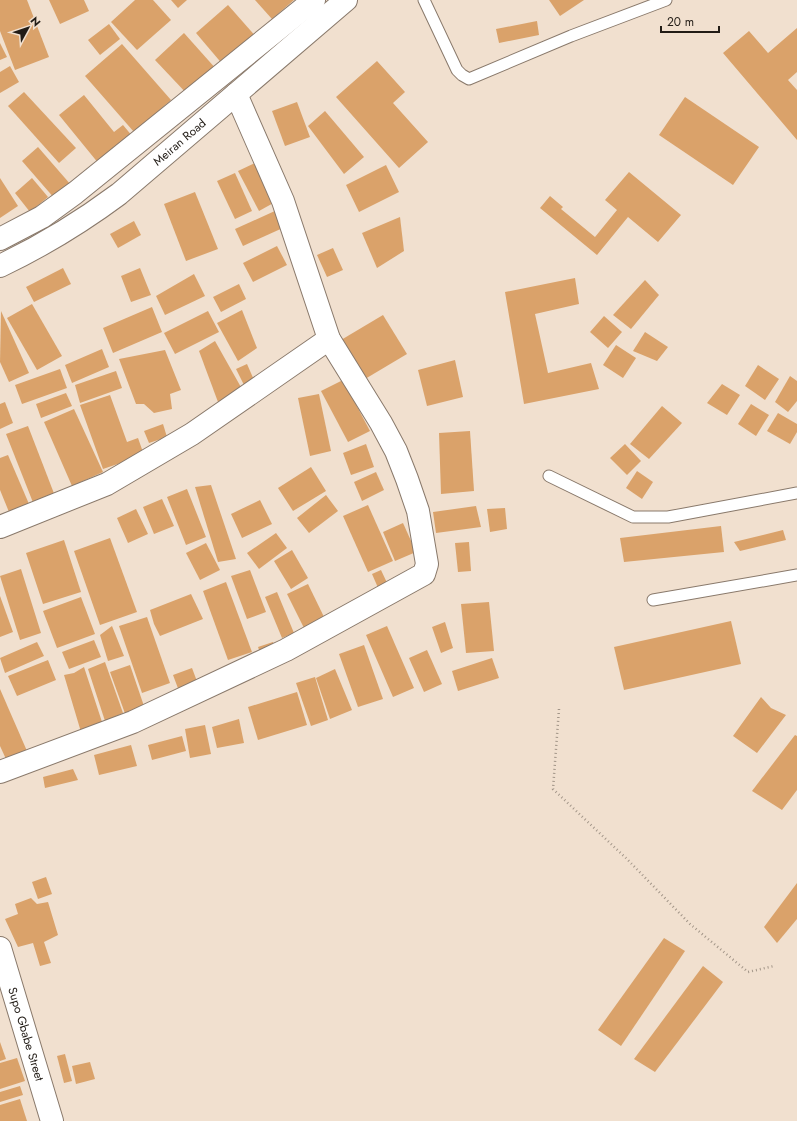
<svg xmlns="http://www.w3.org/2000/svg" width="797" height="1121" font-family="Jost,sans-serif">
	<style>
		.building { fill: #daa26a }
		.lines { fill: none; stroke-linecap: round; stroke-linejoin: round }
		.lane-casing { stroke: #89796b; stroke-width: 13 }
		.street-casing { stroke: #89796b; stroke-width: 24 }
		.path { stroke: #a29588; stroke-width: 2.5; stroke-dasharray: 1 3; stroke-linecap: butt }
		.lane { stroke: #fff; stroke-width: 11 }
		.street { stroke: #fff; stroke-width: 22 }
		.labels { text-anchor: middle; dominant-baseline: central; stroke-width: 3.5; stroke-linejoin: round; paint-order: stroke }
		.street-label { font-size: 12px; fill: #221c16; stroke: #f1e0cf }
	</style>
	<rect width="100%" height="100%" fill="#f1e0cf"/>
	<g class="building">
		<path d="M0 0H27L49 57 15 70 0 31Z"/>
		<path d="M49 0H84L89 11 60 24Z"/>
		<path d="M135 0H153L171 20 137 50 111 22Z"/>
		<path d="M171 0H187L178 8Z"/>
		<path d="M255 0H294L272 19Z"/>
		<path d="M549 0H584L560 16Z"/>
		<path d="M228 5 257 38 224 66 196 33Z"/>
		<path d="M537 21 539 35 499 43 496 29Z"/>
		<path d="M109 24 120 39 100 55 88 40Z"/>
		<path d="M797 28V72L788 80 797 90V140L723 53 749 31 768 53Z"/>
		<path d="M184 33 217 70 189 96 155 60Z"/>
		<path d="M0 43 7 57 0 60Z"/>
		<path d="M122 44 171 100 134 132 85 76Z"/>
		<path d="M377 61 405 92 393 103 428 142 399 168 336 97Z"/>
		<path d="M10 66 19 82 0 93V72Z"/>
		<path d="M24 92 76 148 59 163 8 106Z"/>
		<path d="M84 95 114 132 123 125 133 137 99 164 59 115Z"/>
		<path d="M685 97 759 147 733 185 659 135Z"/>
		<path d="M297 102 310 137 285 146 272 111Z"/>
		<path d="M325 111 364 157 344 174 308 126Z"/>
		<path d="M38 147 71 185 55 199 22 161Z"/>
		<path d="M257 162 277 201 259 211 238 171Z"/>
		<path d="M386 165 399 192 359 212 346 185Z"/>
		<path d="M629 172 681 215 658 242 628 217 597 255 540 208 550 196 563 207 561 209 595 237 617 210 605 200Z"/>
		<path d="M235 173 252 211 235 219 217 181Z"/>
		<path d="M0 178 18 206 0 218Z"/>
		<path d="M32 178 48 197 30 212 15 193Z"/>
		<path d="M195 192 218 249 186 261 164 204Z"/>
		<path d="M277 210 285 227 243 246 235 229Z"/>
		<path d="M400 217 404 251 377 268 362 233Z"/>
		<path d="M134 221 141 235 118 248 110 234Z"/>
		<path d="M277 246 287 265 253 282 243 263Z"/>
		<path d="M333 248 343 270 327 277 317 255Z"/>
		<path d="M63 268 71 284 34 302 26 287Z"/>
		<path d="M140 268 151 295 131 302 121 276Z"/>
		<path d="M194 274 205 296 165 315 156 296Z"/>
		<path d="M575 278 579 304 535 314 548 373 591 363 599 389 524 404 505 292Z"/>
		<path d="M645 280 659 295 631 329 613 315Z"/>
		<path d="M239 284 246 299 221 312 213 297Z"/>
		<path d="M32 304 62 356 37 370 7 318Z"/>
		<path d="M152 307 162 332 113 353 103 328Z"/>
		<path d="M242 310 257 348 238 361 217 323Z"/>
		<path d="M1 311 29 373 9 382 0 362Z"/>
		<path d="M208 311 219 332 175 354 164 333Z"/>
		<path d="M383 315 407 354 365 379 341 340Z"/>
		<path d="M604 316 622 332 608 348 590 332Z"/>
		<path d="M645 332 668 347 657 361 633 351Z"/>
		<path d="M215 341 242 389 218 402 199 351Z"/>
		<path d="M616 345 636 358 623 378 603 365Z"/>
		<path d="M102 349 109 367 72 383 65 365Z"/>
		<path d="M165 350 181 390 170 394 172 409 154 413 144 404H136L119 359Z"/>
		<path d="M455 360 463 397 427 406 418 370Z"/>
		<path d="M247 364 254 380 244 385 236 369Z"/>
		<path d="M758 365 779 379 765 400 745 386Z"/>
		<path d="M60 369 67 388 22 404 15 385Z"/>
		<path d="M116 371 122 388 80 403 75 385Z"/>
		<path d="M790 376 797 381V401L788 412 775 402Z"/>
		<path d="M343 380 370 431 348 442 321 391Z"/>
		<path d="M722 384 740 395 727 415 707 403Z"/>
		<path d="M66 393 72 406 41 418 36 404Z"/>
		<path d="M319 394 331 451 310 456 298 398Z"/>
		<path d="M110 395 127 442 138 438 144 455 103 469 80 405Z"/>
		<path d="M5 402 13 423 0 429V404Z"/>
		<path d="M751 404 769 415 756 436 738 424Z"/>
		<path d="M662 406 682 423 649 459 630 444Z"/>
		<path d="M74 409 103 472 72 486 44 422Z"/>
		<path d="M778 413 797 424V432L790 444 767 431Z"/>
		<path d="M163 424 167 437 149 443 144 431Z"/>
		<path d="M28 426 55 496 34 505 6 434Z"/>
		<path d="M470 431 474 491 441 494 439 433Z"/>
		<path d="M366 444 374 467 351 475 343 453Z"/>
		<path d="M625 444 641 461 627 475 610 458Z"/>
		<path d="M8 455 29 504 9 512 0 490V458Z"/>
		<path d="M311 467 326 491 293 511 278 488Z"/>
		<path d="M637 471 653 482 642 499 626 488Z"/>
		<path d="M376 472 384 490 362 501 354 482Z"/>
		<path d="M211 485 236 559 218 562 195 487Z"/>
		<path d="M187 489 206 537 186 545 167 497Z"/>
		<path d="M326 495 338 511 309 533 297 518Z"/>
		<path d="M162 499 174 526 154 534 143 507Z"/>
		<path d="M260 500 272 524 242 538 231 514Z"/>
		<path d="M368 505 393 561 368 572 343 516Z"/>
		<path d="M476 506 481 527 436 533 433 512Z"/>
		<path d="M505 508 507 529 490 532 487 509Z"/>
		<path d="M136 509 148 534 128 543 117 518Z"/>
		<path d="M403 523 416 552 395 561 383 532Z"/>
		<path d="M721 526 724 552 624 562 620 538Z"/>
		<path d="M783 530 786 540 740 551 734 542Z"/>
		<path d="M276 533 287 548 259 569 247 553Z"/>
		<path d="M110 538 137 612 100 625 74 551Z"/>
		<path d="M64 540 81 592 43 604 26 553Z"/>
		<path d="M469 542 471 571 458 572 455 543Z"/>
		<path d="M206 543 220 570 200 580 186 553Z"/>
		<path d="M292 550 308 578 291 589 274 561Z"/>
		<path d="M21 569 41 633 20 640 0 576Z"/>
		<path d="M250 570 266 612 247 619 231 576Z"/>
		<path d="M381 570 388 585 379 590 372 574Z"/>
		<path d="M226 582 252 652 228 660 203 591Z"/>
		<path d="M308 584 325 619 304 628 287 594Z"/>
		<path d="M277 592 294 633 282 638 265 597Z"/>
		<path d="M191 594 203 619 160 636 154 624 150 610Z"/>
		<path d="M0 596 13 632 0 637Z"/>
		<path d="M81 597 95 634 57 648 43 611Z"/>
		<path d="M489 602 494 651 466 653 461 604Z"/>
		<path d="M147 617 170 683 142 693 119 626Z"/>
		<path d="M731 621 741 664 624 690 614 647Z"/>
		<path d="M445 622 453 648 441 653 432 627Z"/>
		<path d="M112 626 124 656 108 661 100 635Z"/>
		<path d="M387 626 414 688 393 697 366 635Z"/>
		<path d="M94 640 101 657 69 669 62 652Z"/>
		<path d="M37 642 44 656 5 673 0 658Z"/>
		<path d="M273 642 277 652 262 658 258 647Z"/>
		<path d="M364 645 383 699 358 707 339 654Z"/>
		<path d="M427 650 442 684 424 692 409 658Z"/>
		<path d="M492 658 499 678 458 691 452 671Z"/>
		<path d="M48 660 56 680 17 696 8 676Z"/>
		<path d="M105 662 123 713 105 721 88 669Z"/>
		<path d="M130 665 146 712 127 719 110 672Z"/>
		<path d="M84 667 103 725 81 732 64 675 74 673Z"/>
		<path d="M192 668 198 684 179 691 173 675Z"/>
		<path d="M335 669 352 710 330 719 316 678Z"/>
		<path d="M315 677 328 720 311 726 296 683Z"/>
		<path d="M0 689 27 751 6 759 0 746Z"/>
		<path d="M297 692 307 725 258 740 248 707Z"/>
		<path d="M761 697 771 708 786 715 757 753 733 736Z"/>
		<path d="M239 719 244 743 217 748 212 727Z"/>
		<path d="M205 725 211 754 190 758 185 729Z"/>
		<path d="M795 735 797 736V790L782 810 752 791Z"/>
		<path d="M182 736 186 751 152 760 148 745Z"/>
		<path d="M131 745 137 766 99 775 94 755Z"/>
		<path d="M73 769 78 780 45 788 43 777Z"/>
		<path d="M46 877 52 894 38 899 32 882Z"/>
		<path d="M797 883V919L777 943 764 927Z"/>
		<path d="M31 898 37 904 48 902 58 935 44 942 51 963 40 966 33 943 18 947 5 919 18 914 15 904Z"/>
		<path d="M664 938 685 951 621 1046 598 1030Z"/>
		<path d="M703 966 723 982 655 1072 634 1059Z"/>
		<path d="M0 1042 6 1059 0 1061Z"/>
		<path d="M65 1054 72 1081 64 1083 57 1056Z"/>
		<path d="M17 1058 25 1081 0 1089V1063Z"/>
		<path d="M90 1062 95 1079 76 1084 72 1066Z"/>
		<path d="M20 1086 23 1095 0 1102V1092Z"/>
		<path d="M20 1099 27 1121H0V1105Z"/>
	</g>
	<g class="lines">
		<defs>
			<g id="lane">
				<path d="M424 0 457 70 462 75 469 79 571 36 666 0"/>
				<path d="M549 476 633 517H668L797 493"/>
				<path d="M653 600 797 575"/>
			</g>
			<g id="street">
				<path d="M0 239 42 217 75 193 314 0"/>
				<path id="s1" d="M0 266C44 245 80 223 119 194L346 0"/>
				<path d="M0 527 107 484 192 434 329 339"/>
				<path d="M0 772 133 722 286 650 424 574 427 564 418 511 407 479 396 451 381 423 329 339 283 201 236 94"/>
				<path id="s2" d="M0 948 52 1121"/>
			</g>
		</defs>
		<use href="#lane" class="lane-casing"/>
		<use href="#street" class="street-casing"/>
		<path class="path" d="M559 709 553 789 626 858 690 924 748 972 774 966"/>
		<use href="#lane" class="lane"/>
		<use href="#street" class="street"/>
	</g>
	<g class="labels">
		<g class="street-label">
			<text stroke="none"><textPath href="#s1" startOffset="219">Meiran Road</textPath></text>
			<text stroke="none"><textPath href="#s2" startOffset="90">Supo Gbabe Street</textPath></text>
		</g>
	</g>
	<g transform="translate(28 28) rotate(50)" stroke="#f1e0cf" stroke-width="3" paint-order="stroke">
	<path d="M0-3L7 15L0 10L-7 15Z" fill="#221c16"/>
	<text y="-6" font-size="11" font-weight="bold" text-anchor="middle" fill="#221c16">N</text>
	</g>
	<path d="M661 26v6h58v-6" fill="none" stroke="#221c16" stroke-width="2"/>
	<text x="667" y="26" font-size="12" fill="#221c16" stroke="#f1e0cf" stroke-width="3" paint-order="stroke">20 m</text>
</svg>
